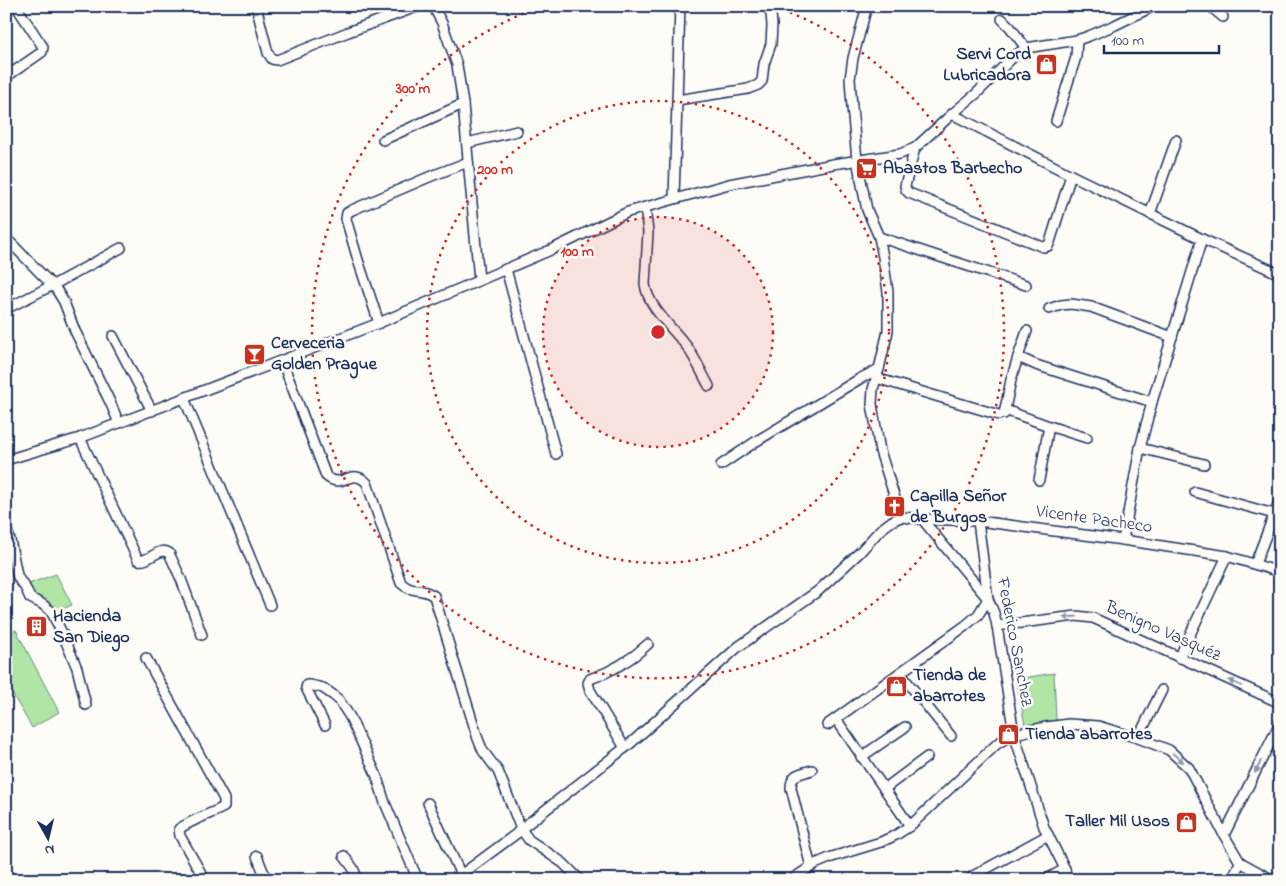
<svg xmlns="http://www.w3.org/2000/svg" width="1286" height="886" font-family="'Indie Flower',sans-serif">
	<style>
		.green { fill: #b1e5a6; stroke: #668a82 }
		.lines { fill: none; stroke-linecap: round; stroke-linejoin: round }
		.minor-casing { stroke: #1b2f5e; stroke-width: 12 }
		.minor { stroke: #fdfcf7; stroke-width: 9 }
		.oneway { fill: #8c96aa }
		.ring { fill: none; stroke: #d62828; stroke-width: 2.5; stroke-dasharray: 2.5 5 }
		.labels { text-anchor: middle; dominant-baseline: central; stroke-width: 5; stroke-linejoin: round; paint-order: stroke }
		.poi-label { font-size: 18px; font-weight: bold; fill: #1b2f5e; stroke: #fdfcf7; text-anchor: start }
		.street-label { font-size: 18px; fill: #1b2f5e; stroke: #fdfcf7 }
		.centre { fill: #d62828; stroke: #fdfcf7; stroke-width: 2.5 }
		.ring-label { font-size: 15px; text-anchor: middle; font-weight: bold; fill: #d62828; stroke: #fdfcf7; stroke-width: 5; stroke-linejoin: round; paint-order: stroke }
	</style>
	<rect width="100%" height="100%" fill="#fdfcf7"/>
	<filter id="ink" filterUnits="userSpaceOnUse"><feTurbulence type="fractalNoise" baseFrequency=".02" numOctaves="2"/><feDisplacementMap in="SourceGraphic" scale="10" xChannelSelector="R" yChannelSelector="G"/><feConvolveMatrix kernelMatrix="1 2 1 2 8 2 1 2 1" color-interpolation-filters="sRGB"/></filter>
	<g filter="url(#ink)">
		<g class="green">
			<path d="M56 574 72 605 56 612 51 604 43 603 27 588 31 583Z"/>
			<path d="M16 630 59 712 32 728 6 683V635Z"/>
			<path d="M1054 673 1056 720 1025 725 1016 679Z"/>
		</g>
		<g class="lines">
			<defs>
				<g id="minor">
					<path d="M256 6 268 53 272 59 277 60 348 32 419 6"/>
					<path d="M433 6 442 23 457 65 463 104 479 280"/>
					<path d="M867 6 853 58 850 79 852 107 857 160 867 210 879 237 883 257 888 292V331L879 369 873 389 872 404 880 451 901 517"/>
					<path d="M1210 6 1223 17"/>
					<path d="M1002 19 1010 27 1026 48"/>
					<path d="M6 77 42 52 43 47 16 6"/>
					<path d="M677 100 748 89 758 85 762 81 764 64 771 44 772 25 771 14 767 6"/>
					<path d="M952 114 1071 175 1202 239 1280 274"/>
					<path d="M1056 121 1076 57 1077 40"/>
					<path d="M383 140 463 104"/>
					<path d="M467 143 517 131"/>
					<path d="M915 148 905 186 906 190 909 193 1043 247 1048 246 1050 242 1071 175"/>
					<path d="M674 198 680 6"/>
					<path d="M645 207 648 232 645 284C648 308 674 329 688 348 696 360 702 373 709 386"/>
					<path d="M1150 214 1176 140"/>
					<path d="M879 237 1026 285"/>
					<path d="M6 238 56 289 64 302 75 331 110 402 119 423"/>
					<path d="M506 269 556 454"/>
					<path d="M6 309 53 285 121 248"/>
					<path d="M1049 309 1061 305 1071 304 1091 307 1172 337"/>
					<path d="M379 323 358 260 346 219 347 213 352 210 429 177 468 162"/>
					<path d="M1027 331 1018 357 1036 365 1152 402"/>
					<path d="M113 336 152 411"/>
					<path d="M282 361 326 476C343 491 350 466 367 483L401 583C412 594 420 586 434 596L478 739 483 751 498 771 521 829 529 840 563 863 580 880"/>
					<path d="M876 378 999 415"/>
					<path d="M184 398 270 605"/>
					<path d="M1005 410 1049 426 1087 438"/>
					<path d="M1004 414 1011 380 1018 357"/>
					<path d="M80 438 138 560C149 563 159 546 169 553L181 579 202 635"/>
					<path d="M1140 448 1204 464"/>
					<path d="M6 460 80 438 379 323 553 249 628 212 729 184 833 164 900 154 915 148 952 114 976 94 1012 58 1026 48 1077 40 1089 36 1115 25 1154 6"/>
					<path d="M721 465 755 442 861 378 879 369"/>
					<path d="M1039 480 1049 426"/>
					<path d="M1195 492 1274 514"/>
					<path d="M901 517 922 519 978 521 1123 540 1227 556 1280 572"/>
					<path d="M978 521 988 599 994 613 997 626 1014 734 1044 827 1065 869 1067 880"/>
					<path d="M6 527 10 540 17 575 20 581 24 585 30 598 42 604 51 611 63 635 77 668 86 705"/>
					<path d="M1123 540 1140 448 1152 402 1202 239"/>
					<path d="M1255 564 1280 499"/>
					<path d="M997 626 1076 616 1093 618 1280 703"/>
					<path d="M146 658 224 799V807C209 815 193 819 179 829L180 836 205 880"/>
					<path d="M1179 658 1227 556"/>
					<path d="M900 673 951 736"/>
					<path d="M836 719 910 826"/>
					<path d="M325 725 306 688 307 685H310L323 688 333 695 339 700 350 717 376 774 385 803 418 880"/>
					<path d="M827 725 965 626 978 615 988 599 922 519"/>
					<path d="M1138 738 1162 690"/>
					<path d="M625 748 590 690 588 683 590 679C613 671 630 661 648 644"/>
					<path d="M861 757 905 727"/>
					<path d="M884 789 927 757"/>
					<path d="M428 803 461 875"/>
					<path d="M1224 835 1280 723"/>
					<path d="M257 856 263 871 269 880"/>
					<path d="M344 856 353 868 358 880"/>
					<path d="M1240 862 1271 879 1277 878 1280 875"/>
					<path d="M811 867 791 788C791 773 800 774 812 770"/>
					<path d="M973 876 1048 835"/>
					<path d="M456 880 466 871 516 834 521 829 631 743 738 647 818 591 860 552 880 530 892 521 901 517"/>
					<path d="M791 880 815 864 832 857 881 842 896 835 910 826 998 743 1014 734 1046 727 1069 724 1098 726 1138 738 1169 750 1189 768 1224 835 1240 862 1232 880"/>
					<path d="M1045 880 1065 869"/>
				</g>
			</defs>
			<use href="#minor" class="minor-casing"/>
			<use href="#minor" class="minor"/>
		</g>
		<defs><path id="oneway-solid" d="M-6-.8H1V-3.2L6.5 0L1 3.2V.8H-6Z" transform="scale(1.25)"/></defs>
		<g class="oneway">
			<use href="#oneway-solid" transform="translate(1070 617) rotate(176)"/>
			<use href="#oneway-solid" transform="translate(1235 683) rotate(-156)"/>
			<use href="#oneway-solid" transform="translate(1178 758) rotate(41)"/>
			<use href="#oneway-solid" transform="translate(1258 767) rotate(117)"/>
		</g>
	</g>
	<circle cx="658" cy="332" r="115" fill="#d62828" fill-opacity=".12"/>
	<g class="ring">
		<circle cx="658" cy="332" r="115"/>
		<circle cx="658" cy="332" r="231"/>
		<path d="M776 7A346 346 0 1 1 540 7"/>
	</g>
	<defs>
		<symbol id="shop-square" viewBox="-11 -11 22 22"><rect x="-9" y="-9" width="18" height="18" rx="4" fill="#c8321e" stroke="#fdfcf7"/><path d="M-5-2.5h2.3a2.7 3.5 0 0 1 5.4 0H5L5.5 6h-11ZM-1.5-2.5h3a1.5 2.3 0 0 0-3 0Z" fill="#fff"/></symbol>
		<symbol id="supermarket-square" viewBox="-11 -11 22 22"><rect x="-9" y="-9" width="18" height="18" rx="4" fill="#c8321e" stroke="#fdfcf7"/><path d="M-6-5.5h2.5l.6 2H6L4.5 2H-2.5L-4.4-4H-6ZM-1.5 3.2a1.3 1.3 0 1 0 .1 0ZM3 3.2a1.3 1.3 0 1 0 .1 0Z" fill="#fff"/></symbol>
		<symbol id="bar-square" viewBox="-11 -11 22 22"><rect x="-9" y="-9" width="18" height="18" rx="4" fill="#c8321e" stroke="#fdfcf7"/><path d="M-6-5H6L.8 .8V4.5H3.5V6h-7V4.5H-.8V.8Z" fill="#fff"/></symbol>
		<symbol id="church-square" viewBox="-11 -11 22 22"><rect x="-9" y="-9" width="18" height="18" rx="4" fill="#c8321e" stroke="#fdfcf7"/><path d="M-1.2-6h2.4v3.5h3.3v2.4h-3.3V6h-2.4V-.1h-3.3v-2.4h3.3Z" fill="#fff"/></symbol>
		<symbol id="building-square" viewBox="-11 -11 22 22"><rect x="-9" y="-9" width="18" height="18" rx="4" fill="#c8321e" stroke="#fdfcf7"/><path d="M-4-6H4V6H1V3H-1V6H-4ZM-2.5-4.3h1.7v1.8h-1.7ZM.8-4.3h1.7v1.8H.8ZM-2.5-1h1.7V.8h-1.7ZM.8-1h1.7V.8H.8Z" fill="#fff"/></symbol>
	</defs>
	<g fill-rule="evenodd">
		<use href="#shop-square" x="1034" y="52" width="25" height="25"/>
		<use href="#supermarket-square" x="854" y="156" width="25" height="25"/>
		<use href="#bar-square" x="242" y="342" width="25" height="25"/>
		<use href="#church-square" x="882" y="494" width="25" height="25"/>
		<use href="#building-square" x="24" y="614" width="25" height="25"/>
		<use href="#shop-square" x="884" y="674" width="25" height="25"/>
		<use href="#shop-square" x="996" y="722" width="25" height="25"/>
		<use href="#shop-square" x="1174" y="810" width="25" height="25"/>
	</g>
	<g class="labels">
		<g class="poi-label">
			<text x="1031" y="55" text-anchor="end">Servi Cord<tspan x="1031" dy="21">Lubricadora</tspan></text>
			<text x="883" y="169">Abastos Barbecho</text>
			<text x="271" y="344">Cerveceria<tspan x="271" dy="21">Golden Prague</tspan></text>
			<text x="910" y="497">Capilla Señor<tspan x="910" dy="21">de Burgos</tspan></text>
			<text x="53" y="617">Hacienda<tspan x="53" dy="21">San Diego</tspan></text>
			<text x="913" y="676">Tienda de<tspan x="913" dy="21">abarrotes</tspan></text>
			<text x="1025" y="735">Tienda abarrotes</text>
			<text x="1170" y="822" text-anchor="end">Taller Mil Usos</text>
		</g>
		<g class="street-label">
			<text transform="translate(1094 520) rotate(8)">Vicente Pacheco</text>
			<text transform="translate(1163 632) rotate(24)">Benigno Vasquéz</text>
			<text transform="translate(1014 642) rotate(79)">Federico Sanchez</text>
		</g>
	</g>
	<circle cx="658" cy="332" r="8" class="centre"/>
	<g class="ring-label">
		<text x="413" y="93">300 m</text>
		<text x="495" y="174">200 m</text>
		<text x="577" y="256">100 m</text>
	</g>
	<rect width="1286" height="886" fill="none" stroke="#fdfcf7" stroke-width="25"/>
	<rect x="12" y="12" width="1261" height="861" fill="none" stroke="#1b2f5e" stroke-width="2" filter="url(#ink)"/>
	<g transform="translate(48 838) rotate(172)" stroke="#fdfcf7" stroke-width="4" paint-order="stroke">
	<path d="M0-4L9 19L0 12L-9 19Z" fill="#1b2f5e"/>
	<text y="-8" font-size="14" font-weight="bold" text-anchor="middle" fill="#1b2f5e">N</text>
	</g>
	<path d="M1104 45v8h115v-8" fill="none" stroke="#1b2f5e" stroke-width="2.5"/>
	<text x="1111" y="45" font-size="15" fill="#1b2f5e" stroke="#fdfcf7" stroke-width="4" paint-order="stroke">100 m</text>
</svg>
